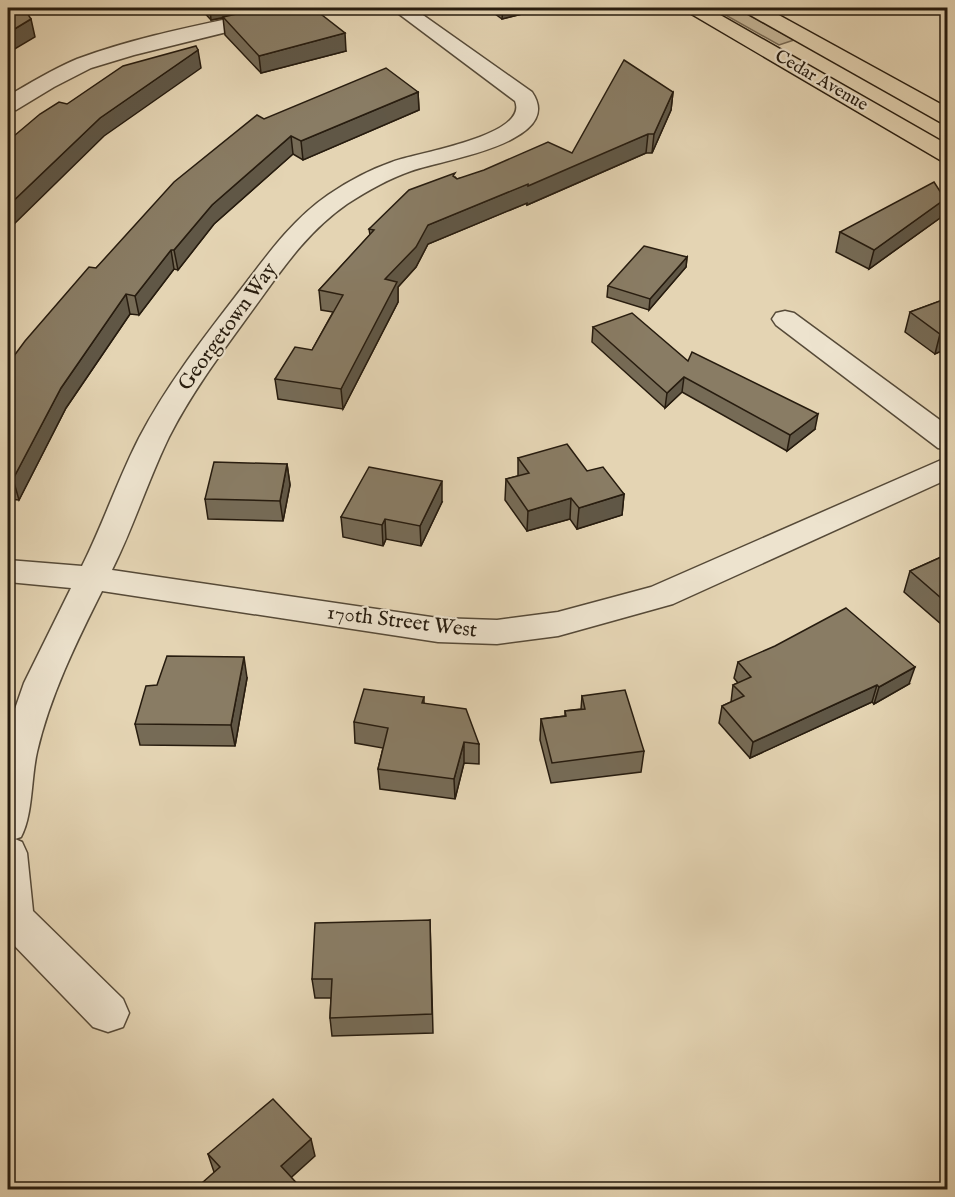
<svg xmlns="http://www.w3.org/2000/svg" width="955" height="1197" font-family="'IM FELL English',serif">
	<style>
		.green { fill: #c4b597; stroke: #766853; stroke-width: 1.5 }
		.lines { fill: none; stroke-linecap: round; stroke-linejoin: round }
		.minor-casing { stroke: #564a38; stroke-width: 3 }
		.primary-casing { stroke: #271c0f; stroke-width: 3 }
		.minor { fill: #ede3ce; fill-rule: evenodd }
		.primary { fill: #e4d4b3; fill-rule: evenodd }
		.wall { fill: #766b56; stroke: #271c0f; stroke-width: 1.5 }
		.shaded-wall { fill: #605746; stroke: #271c0f; stroke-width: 1.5 }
		.building { fill: #897c64; stroke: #271c0f; stroke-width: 1.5 }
		.labels { text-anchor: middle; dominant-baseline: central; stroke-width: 4.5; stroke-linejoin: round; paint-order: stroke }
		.far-street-label { font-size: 18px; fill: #271c0f; stroke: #ede3ce }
		.street-label { font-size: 21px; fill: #271c0f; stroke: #ede3ce }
	</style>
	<rect width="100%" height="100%" fill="#e4d4b3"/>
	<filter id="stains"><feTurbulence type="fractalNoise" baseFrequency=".00333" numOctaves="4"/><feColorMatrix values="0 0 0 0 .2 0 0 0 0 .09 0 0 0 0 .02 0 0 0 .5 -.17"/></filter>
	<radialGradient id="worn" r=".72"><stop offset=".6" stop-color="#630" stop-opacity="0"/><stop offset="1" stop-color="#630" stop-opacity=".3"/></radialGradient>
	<path class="green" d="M713 8H736L794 40 779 45Z"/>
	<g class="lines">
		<defs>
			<g id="minor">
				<path d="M279 8H311L308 12 134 55 91 68 54 87 16 110 8 111V96C30 83 53 69 77 59 141 35 212 23 279 8Z"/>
				<path d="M391 8H413L532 92C567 143 440 160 411 171 388 179 367 191 347 204 311 229 287 262 262 297 229 343 195 386 169 437 148 480 134 526 112 570L438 618 497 620 558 612 651 587 948 457V479L673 604 558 636 497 644 438 642 102 591C76 643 50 696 37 752 31 778 33 815 21 837L15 839 22 842 27 853 33 911 123 999 129 1013 123 1027 108 1032 93 1027 8 939V729L24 683 71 588 8 582V560L82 566C103 524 118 479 139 438 167 384 205 336 242 288 268 254 292 220 328 195 347 182 369 170 392 162 415 153 530 136 515 101Z"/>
				<path d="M785 311 794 313 948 426V450L938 448 776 325 772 319 776 313Z"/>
			</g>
			<g id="primary">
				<path d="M685 8H708L948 145V162L940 160 688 12Z"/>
				<path d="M742 8H766L948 108V123L940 122 745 12Z"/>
			</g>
		</defs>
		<use href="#minor" class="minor-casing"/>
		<use href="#primary" class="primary-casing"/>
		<use href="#minor" class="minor"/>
		<use href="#primary" class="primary"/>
	</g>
	<g class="wall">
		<path d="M200 8H313L346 51 261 73 225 35 223 18 211 20Z"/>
		<path d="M478 8H546L502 19 488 9 482 10Z"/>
		<path d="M418 92 419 110 303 160 293 154 214 224 178 270 174 269 139 315 130 314 66 408 19 500 8 499V364L96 268 264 119Z"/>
		<path d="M673 92 671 110 652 153H646L527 205V203L428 244 416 267 398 287V302L343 409 278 399 275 379 312 350 333 312 321 310 319 290 370 235 369 229 455 177 457 179 572 153Z"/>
		<path d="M940 218 869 269 836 252 840 232Z"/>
		<path d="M687 257 686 267 649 310 607 297 608 286Z"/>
		<path d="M948 298V348L935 354 905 332 910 312Z"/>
		<path d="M593 327 688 361 815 429 787 451 682 392 665 408 592 342Z"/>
		<path d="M518 458 587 471 624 494 622 515 577 529 570 519 527 531 505 500 506 479 518 476Z"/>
		<path d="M287 464 290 485 283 521 208 519 205 499Z"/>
		<path d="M442 502 421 546 386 539 383 546 343 537 341 517Z"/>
		<path d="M948 554V630L904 592 910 571Z"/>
		<path d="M738 662 909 684 874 704 872 702 750 758 719 723 722 706 731 702 733 685 738 683 734 678Z"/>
		<path d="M247 678 235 746 140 745 135 724Z"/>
		<path d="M582 696 644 751 641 772 551 783 540 740 541 719 565 716V711L581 709Z"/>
		<path d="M424 697V703L479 744V764L464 763 455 799 380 789 378 769 383 748 355 743 354 722Z"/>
		<path d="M430 920 433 1033 332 1036 330 1018 331 998H315L312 979Z"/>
		<path d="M208 1154 315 1156 214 1172Z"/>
	</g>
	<g class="shaded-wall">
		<path d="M210 8H271L211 20Z"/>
		<path d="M482 8H488V9L482 10Z"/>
		<path d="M503 8H546L502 19Z"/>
		<path d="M31 19 35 37 8 53V33Z"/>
		<path d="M345 33 346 51 261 73 259 56Z"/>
		<path d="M198 50 201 68 104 136 8 230V206L100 118Z"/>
		<path d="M418 92 419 110 303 160 301 141Z"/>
		<path d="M673 92 671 110 652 153 654 134Z"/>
		<path d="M648 134 646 153 527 205V203L428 244 416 267 398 287V302L343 409 341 389 385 279 428 225Z"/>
		<path d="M291 136 293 154 214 224 178 270 174 250 212 205Z"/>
		<path d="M945 199 940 218 869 269 874 250Z"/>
		<path d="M171 250 174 269 139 315 135 296Z"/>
		<path d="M687 257 686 267 649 310 650 299Z"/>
		<path d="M126 294 130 314 66 408 19 500 13 479 61 388Z"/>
		<path d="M948 330V348L935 354 940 334Z"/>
		<path d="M684 377 682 392 665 408 667 393Z"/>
		<path d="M818 414 815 429 787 451 790 435Z"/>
		<path d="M287 464 290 485 283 521 280 501Z"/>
		<path d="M442 481V502L421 546 420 526Z"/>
		<path d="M624 494 622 515 577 529 579 508Z"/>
		<path d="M571 498 570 519 527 531 528 511Z"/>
		<path d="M385 519 386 539 383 546 382 525Z"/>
		<path d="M244 657 247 678 235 746 231 725Z"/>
		<path d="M915 667 909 684 874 704 879 687Z"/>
		<path d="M877 685 872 702 750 758 753 742Z"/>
		<path d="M464 742V763L455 799 454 779Z"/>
		<path d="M311 1139 315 1156 285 1183 281 1166Z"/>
	</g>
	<g class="building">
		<path d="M8 8H24L31 19 8 33Z"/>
		<path d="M264 8H313L345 33 259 56 223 17Z"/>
		<path d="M196 46 198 50 100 118 8 206V141L40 114 59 102 67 104 123 66Z"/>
		<path d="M624 60 673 92 654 134H648L528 186V184L428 225 416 247 385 279 397 282 341 389 275 379 295 347 312 350 343 295 319 290 374 230 369 229 409 190 455 173 453 176 457 179 484 170 548 142 572 153Z"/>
		<path d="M386 68 418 92 301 141 291 136 212 205 174 250H171L135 296 126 294 61 388 13 479H8V364L25 341 89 267 96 268 174 182 257 115 264 119Z"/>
		<path d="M934 182 945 199 874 250 840 232Z"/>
		<path d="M644 246 687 257 650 299 608 286Z"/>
		<path d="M948 298V330L940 334 910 312Z"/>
		<path d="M632 313 688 361 692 352 818 414 790 435 684 377 667 393 593 327Z"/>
		<path d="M567 444 587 471 603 467 624 494 579 508 571 498 528 511 506 479 529 473 518 458Z"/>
		<path d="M214 462 287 464 280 501 205 499Z"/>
		<path d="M369 467 442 481 420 526 385 519 382 525 341 517Z"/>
		<path d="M948 554V604L910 571Z"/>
		<path d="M846 608 915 667 879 687 877 685 753 742 722 706 744 696 733 685 751 677 738 662 775 646Z"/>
		<path d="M167 656 244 657 231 725 135 724 146 686 157 685Z"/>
		<path d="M364 689 424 697 422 703 466 709 479 744 464 742 454 779 378 769 388 728 354 722Z"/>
		<path d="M625 690 644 751 552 763 541 719 566 716 565 711 585 709 582 696Z"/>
		<path d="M430 920 432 1014 330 1018 332 979H312L315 923Z"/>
		<path d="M273 1099 311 1139 281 1166 303 1190H194L220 1167 208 1154Z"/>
	</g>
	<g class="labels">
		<g class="far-street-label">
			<text transform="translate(821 81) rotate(30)">Cedar Avenue</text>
		</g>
		<g class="street-label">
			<text transform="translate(228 327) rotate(-54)">Georgetown Way</text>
			<text transform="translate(402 622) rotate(7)">170th Street West</text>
		</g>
	</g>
	<rect width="955" height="1197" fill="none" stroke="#e4d4b3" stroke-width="30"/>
	<rect x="9" y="9" width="937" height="1179" fill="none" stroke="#271c0f" stroke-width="3"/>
	<rect x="15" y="15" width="925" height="1167" fill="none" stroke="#271c0f" stroke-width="1.5"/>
	<rect width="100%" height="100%" filter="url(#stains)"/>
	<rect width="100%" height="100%" fill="url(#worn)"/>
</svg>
